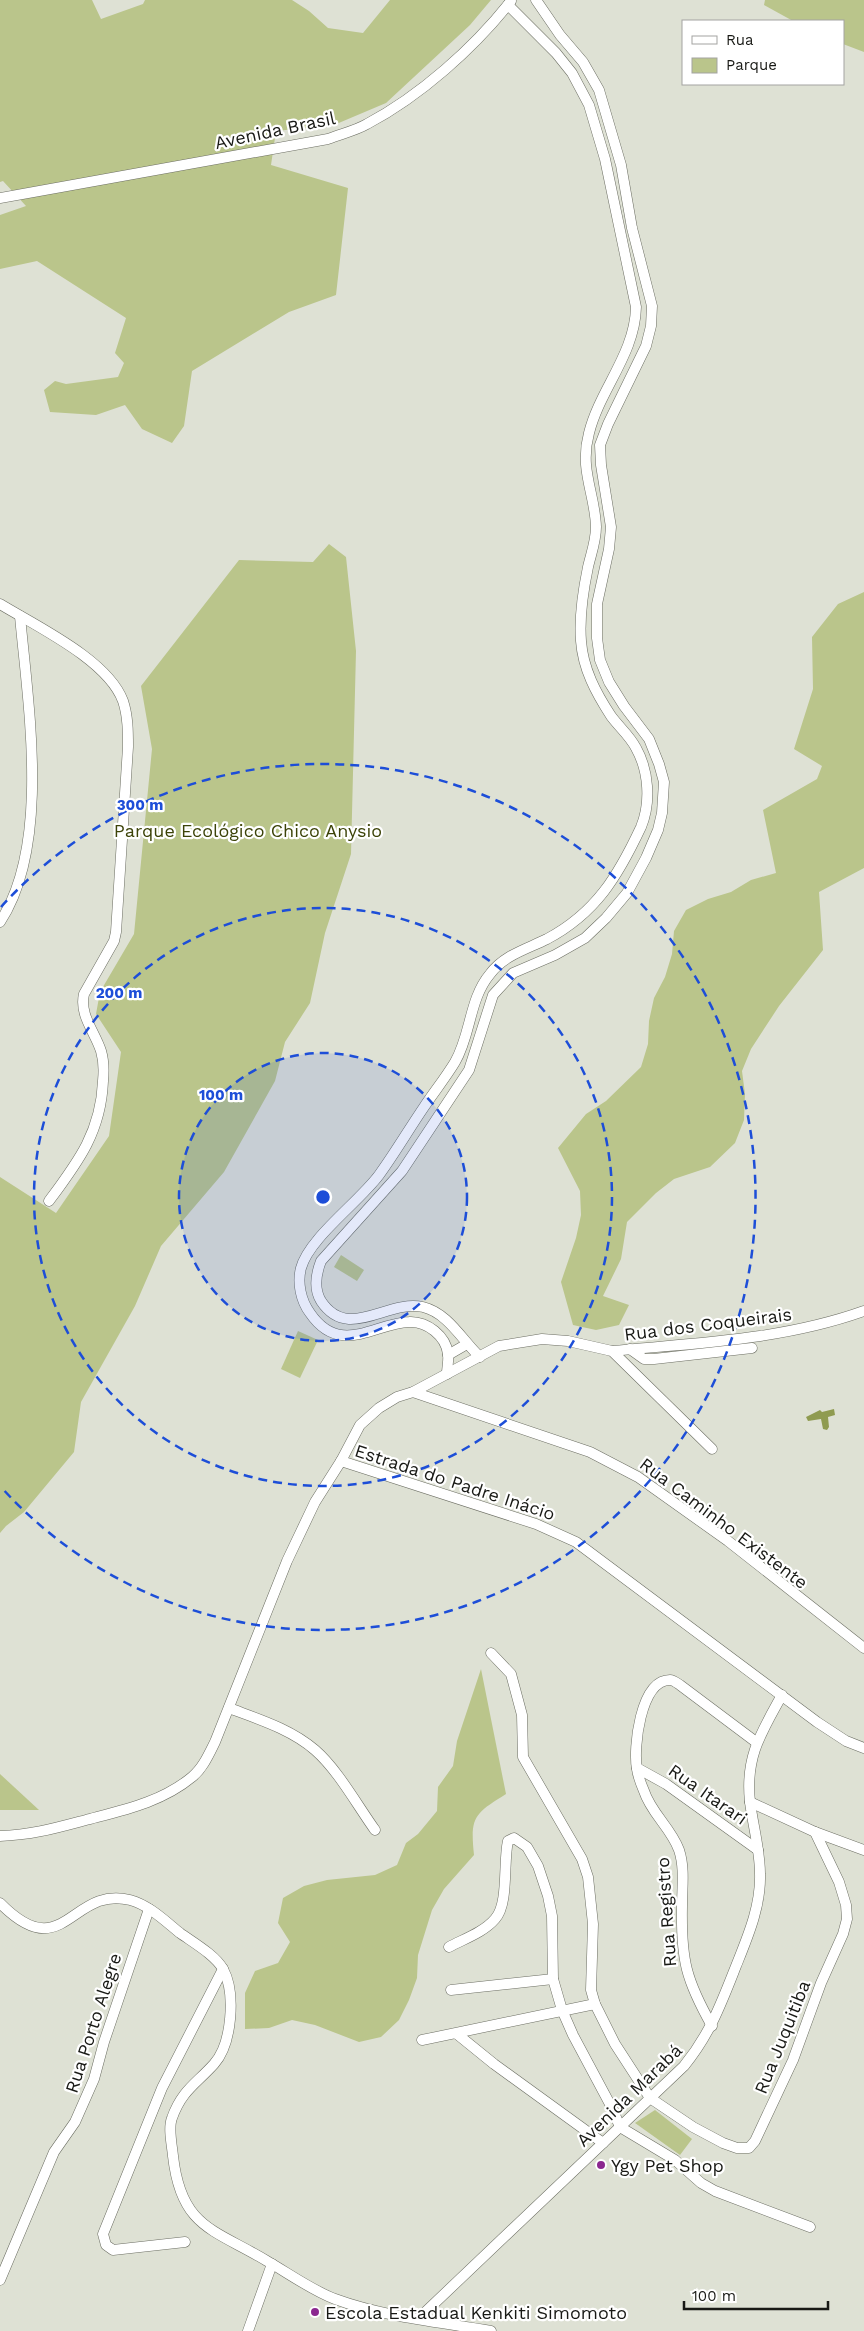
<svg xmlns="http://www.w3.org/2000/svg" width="864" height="2331" font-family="'Work Sans',sans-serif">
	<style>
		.green { fill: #bac58b }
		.water { fill: #8f9b50 }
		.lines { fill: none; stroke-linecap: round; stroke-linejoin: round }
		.minor-casing { stroke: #6c6e63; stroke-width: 11 }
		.minor { stroke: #fff; stroke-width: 10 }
		.ring { fill: none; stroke: #1d4ed8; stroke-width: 2.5; stroke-dasharray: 9 6 }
		.poi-dot { fill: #8b278f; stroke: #fff; stroke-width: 2 }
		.labels { text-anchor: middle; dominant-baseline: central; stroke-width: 4.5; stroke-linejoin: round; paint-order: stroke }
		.street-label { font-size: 18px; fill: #181915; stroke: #fff }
		.park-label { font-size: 18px; fill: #3c4308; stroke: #fff }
		.poi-label { font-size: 18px; fill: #181915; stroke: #fff; text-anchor: start }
		.centre { fill: #1d4ed8; stroke: #fff; stroke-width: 2.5 }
		.ring-label { font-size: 15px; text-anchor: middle; font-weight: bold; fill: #1d4ed8; stroke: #fff; stroke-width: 4.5; stroke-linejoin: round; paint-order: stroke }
	</style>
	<rect width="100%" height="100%" fill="#dee1d4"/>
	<g class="green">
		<path d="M0 0H92L101 19 143 4 145 0H292L309 11 328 28 363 33 390 0H491L470 25 386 103 334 125 276 131 271 165 348 188 336 295 289 312 192 371 184 426 172 443 142 429 125 405 96 415 50 412 44 390 55 381 66 384 118 377 124 363 115 353 126 318 37 261 0 269V215L26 206 3 181 0 182Z"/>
		<path d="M765 0H864V52L843 44V21H793L764 5Z"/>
		<path d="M329 544 346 557 356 651 351 854 325 933 310 1003 285 1042 275 1081 224 1172 161 1246 135 1306 81 1402 74 1452 24 1512 6 1526 0 1533V1177L56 1213 109 1136 121 1052 96 1014 100 992 134 934 152 749 141 686 239 560 313 562Z"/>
		<path d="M864 592V868L819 892 823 950 779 1006 751 1049 742 1071 745 1094 744 1120 735 1143 710 1167 674 1179 656 1193 627 1222 621 1259 603 1296 629 1305 619 1325 596 1330 573 1325 561 1282 576 1238 581 1215 580 1191 558 1148 586 1114 606 1101 641 1067 648 1044 649 1021 654 998 665 977 672 954 674 931 686 910 708 899 731 892 751 880 776 873 763 810 817 779 822 766 794 749 813 689 812 637 838 604Z"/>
		<path d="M341 1255 364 1270 357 1281 334 1267Z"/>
		<path d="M298 1331 318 1340 300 1378 281 1369Z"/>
		<path d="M481 1669 506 1794C474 1814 470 1817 474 1855L444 1889 432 1910 418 1955 417 1978 409 2000 399 2020 381 2037 359 2042 315 2025 292 2020 269 2028 245 2029V1993L255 1971 278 1963 290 1942 278 1923 283 1898 304 1886 327 1880 375 1875 397 1865 406 1843 418 1834 437 1811 438 1787 453 1766 457 1741Z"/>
		<path d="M0 1774 39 1810H0Z"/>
		<path d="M655 2110 692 2139 680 2155 635 2123Z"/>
	</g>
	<path class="water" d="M834 1409 835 1415 828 1417 829 1427 827 1430 823 1429 821 1419 808 1421 806 1417 820 1410 822 1412Z"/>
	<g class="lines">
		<defs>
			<g id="minor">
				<path d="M0 198 328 139C340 134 355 131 367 124 420 96 474 48 511 1"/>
				<path d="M0 604C36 626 108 660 123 701 128 716 128 732 128 747L116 932 114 941 84 994C79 1015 95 1032 101 1051 104 1061 104 1071 103 1081 101 1132 78 1162 49 1201"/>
				<path d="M0 922C51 845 28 705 20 616"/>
				<path d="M630 1349 644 1359H654L752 1348"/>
				<path d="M612 1351C697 1343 783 1340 864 1311"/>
				<path d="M448 1355 467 1344"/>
				<path d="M480 1357C462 1340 448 1313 423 1307 387 1299 348 1342 321 1301 313 1288 316 1274 321 1261L402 1171 469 1070 493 995 513 973 555 955 585 938 606 918 627 893 646 858 658 830 662 813 664 782 659 764 649 739 624 706 609 682 600 660 597 638V604L609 549 611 527 601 465 600 445 608 424 646 346 651 326 652 306 632 228 621 165 599 90 583 62 560 35 536 0"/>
				<path d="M447 1374C447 1367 449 1360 448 1354 446 1336 427 1321 409 1322 375 1323 340 1357 310 1313 301 1301 297 1283 301 1268 309 1238 359 1202 379 1175 395 1153 409 1129 424 1107 434 1092 446 1077 455 1062 471 1035 469 999 490 974 504 955 527 949 547 939 596 913 618 876 641 827 651 803 649 771 636 748 630 736 619 727 611 716 596 693 583 669 581 641 579 616 583 591 588 567 591 554 596 541 596 527 595 493 579 470 589 433 600 389 635 354 636 307L605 159 589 105 572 73 556 53 508 5"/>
				<path d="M413 1392 590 1452 638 1477 728 1541 864 1648"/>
				<path d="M341 1461 536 1524 576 1542 817 1722 846 1741 864 1748"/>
				<path d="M491 1653 511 1674 522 1715 523 1757 582 1859 588 1877 593 1924 591 1990 595 2004 615 2044 650 2098 693 2127 723 2143 737 2148H749L755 2141 793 2060 821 1983 843 1934 847 1919 846 1905 839 1882 815 1832"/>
				<path d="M229 1708C258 1719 291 1729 315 1750 338 1770 357 1805 375 1830"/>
				<path d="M637 1768 666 1784 758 1850"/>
				<path d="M750 1802 815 1832 864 1850"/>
				<path d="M0 1836C32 1835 56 1828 86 1820 124 1810 162 1802 192 1777 203 1768 209 1754 215 1742L287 1561 315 1502 341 1461 360 1425 379 1408 397 1397 413 1392 499 1346 542 1339 568 1341 612 1351 712 1449"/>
				<path d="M0 1903C64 1968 71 1885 130 1900 149 1905 165 1921 180 1933 194 1943 215 1955 223 1969 236 1993 232 2044 214 2064 196 2084 182 2090 172 2118 168 2128 172 2145 173 2156 181 2228 214 2229 267 2261 288 2273 313 2291 335 2299 384 2317 440 2322 491 2331"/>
				<path d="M449 1947C464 1939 484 1932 495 1919 509 1904 503 1862 508 1841L514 1838 527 1847 538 1866 548 1896 552 1916 553 1979 562 2010 573 2035 612 2108 620 2127 675 2160 701 2183 715 2191 810 2227"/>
				<path d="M451 1990 553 1979"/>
				<path d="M712 2026C686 1980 681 1960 682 1907 682 1888 685 1868 679 1850 671 1828 651 1813 644 1791 641 1784 638 1777 637 1769 633 1749 640 1680 670 1680 673 1680 677 1683 680 1685L756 1742"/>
				<path d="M457 2034 494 2064 603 2143"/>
				<path d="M422 2040 595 2004"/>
				<path d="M185 2242 113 2250 106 2245 103 2234 162 2088 223 1969"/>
				<path d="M0 2280 54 2152 75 2122 94 2079 104 2042 149 1909"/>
				<path d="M419 2318 684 2066C710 2034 721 2004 736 1966 748 1936 761 1906 760 1874 760 1850 753 1826 750 1802 745 1757 761 1733 782 1695"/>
				<path d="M248 2331 272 2264"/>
			</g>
		</defs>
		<use href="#minor" class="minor-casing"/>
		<use href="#minor" class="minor"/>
	</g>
	<circle cx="323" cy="1197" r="144" fill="#1d4ed8" fill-opacity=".12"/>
	<g class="ring">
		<circle cx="323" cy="1197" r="144"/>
		<circle cx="323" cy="1197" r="289"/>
		<path d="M1 907A433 433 0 1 1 1 1487"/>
	</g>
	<g class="poi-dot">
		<circle cx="601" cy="2165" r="5"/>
		<circle cx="315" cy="2312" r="5"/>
	</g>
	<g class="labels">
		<g class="street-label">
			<text transform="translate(275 130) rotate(-12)">Avenida Brasil</text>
			<text transform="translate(708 1324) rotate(-7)">Rua dos Coqueirais</text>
			<text transform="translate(455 1482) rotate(18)">Estrada do Padre Inácio</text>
			<text transform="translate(724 1523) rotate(37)">Rua Caminho Existente</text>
			<text transform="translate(708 1794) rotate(35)">Rua Itarari</text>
			<text transform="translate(666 1912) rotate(-94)">Rua Registro</text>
			<text transform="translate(93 2023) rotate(-72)">Rua Porto Alegre</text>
			<text transform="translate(782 2037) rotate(-68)">Rua Juquitiba</text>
			<text transform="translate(629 2095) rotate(-44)">Avenida Marabá</text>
		</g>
		<g class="park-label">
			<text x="248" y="830">Parque Ecológico Chico Anysio</text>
		</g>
		<g class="poi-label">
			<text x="611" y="2165">Ygy Pet Shop</text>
			<text x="325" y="2312">Escola Estadual Kenkiti Simomoto</text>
		</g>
	</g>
	<circle cx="323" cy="1197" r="8" class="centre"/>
	<g class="ring-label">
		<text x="140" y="810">300 m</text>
		<text x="119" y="998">200 m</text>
		<text x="221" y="1100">100 m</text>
	</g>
	<rect x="682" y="20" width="162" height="65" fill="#ffffff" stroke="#a3a3a1"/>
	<rect x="692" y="36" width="25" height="8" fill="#ffffff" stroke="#a3a3a1"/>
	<text x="726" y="45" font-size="15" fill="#181915">Rua</text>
	<rect x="692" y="58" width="25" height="15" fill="#bac58b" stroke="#a3a3a1"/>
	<text x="726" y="70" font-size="15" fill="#181915">Parque</text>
	<path d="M684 2301v8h144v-8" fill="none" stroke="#181915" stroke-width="2.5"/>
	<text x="692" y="2301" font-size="15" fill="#181915" stroke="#ffffff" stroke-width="4" paint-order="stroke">100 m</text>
</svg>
